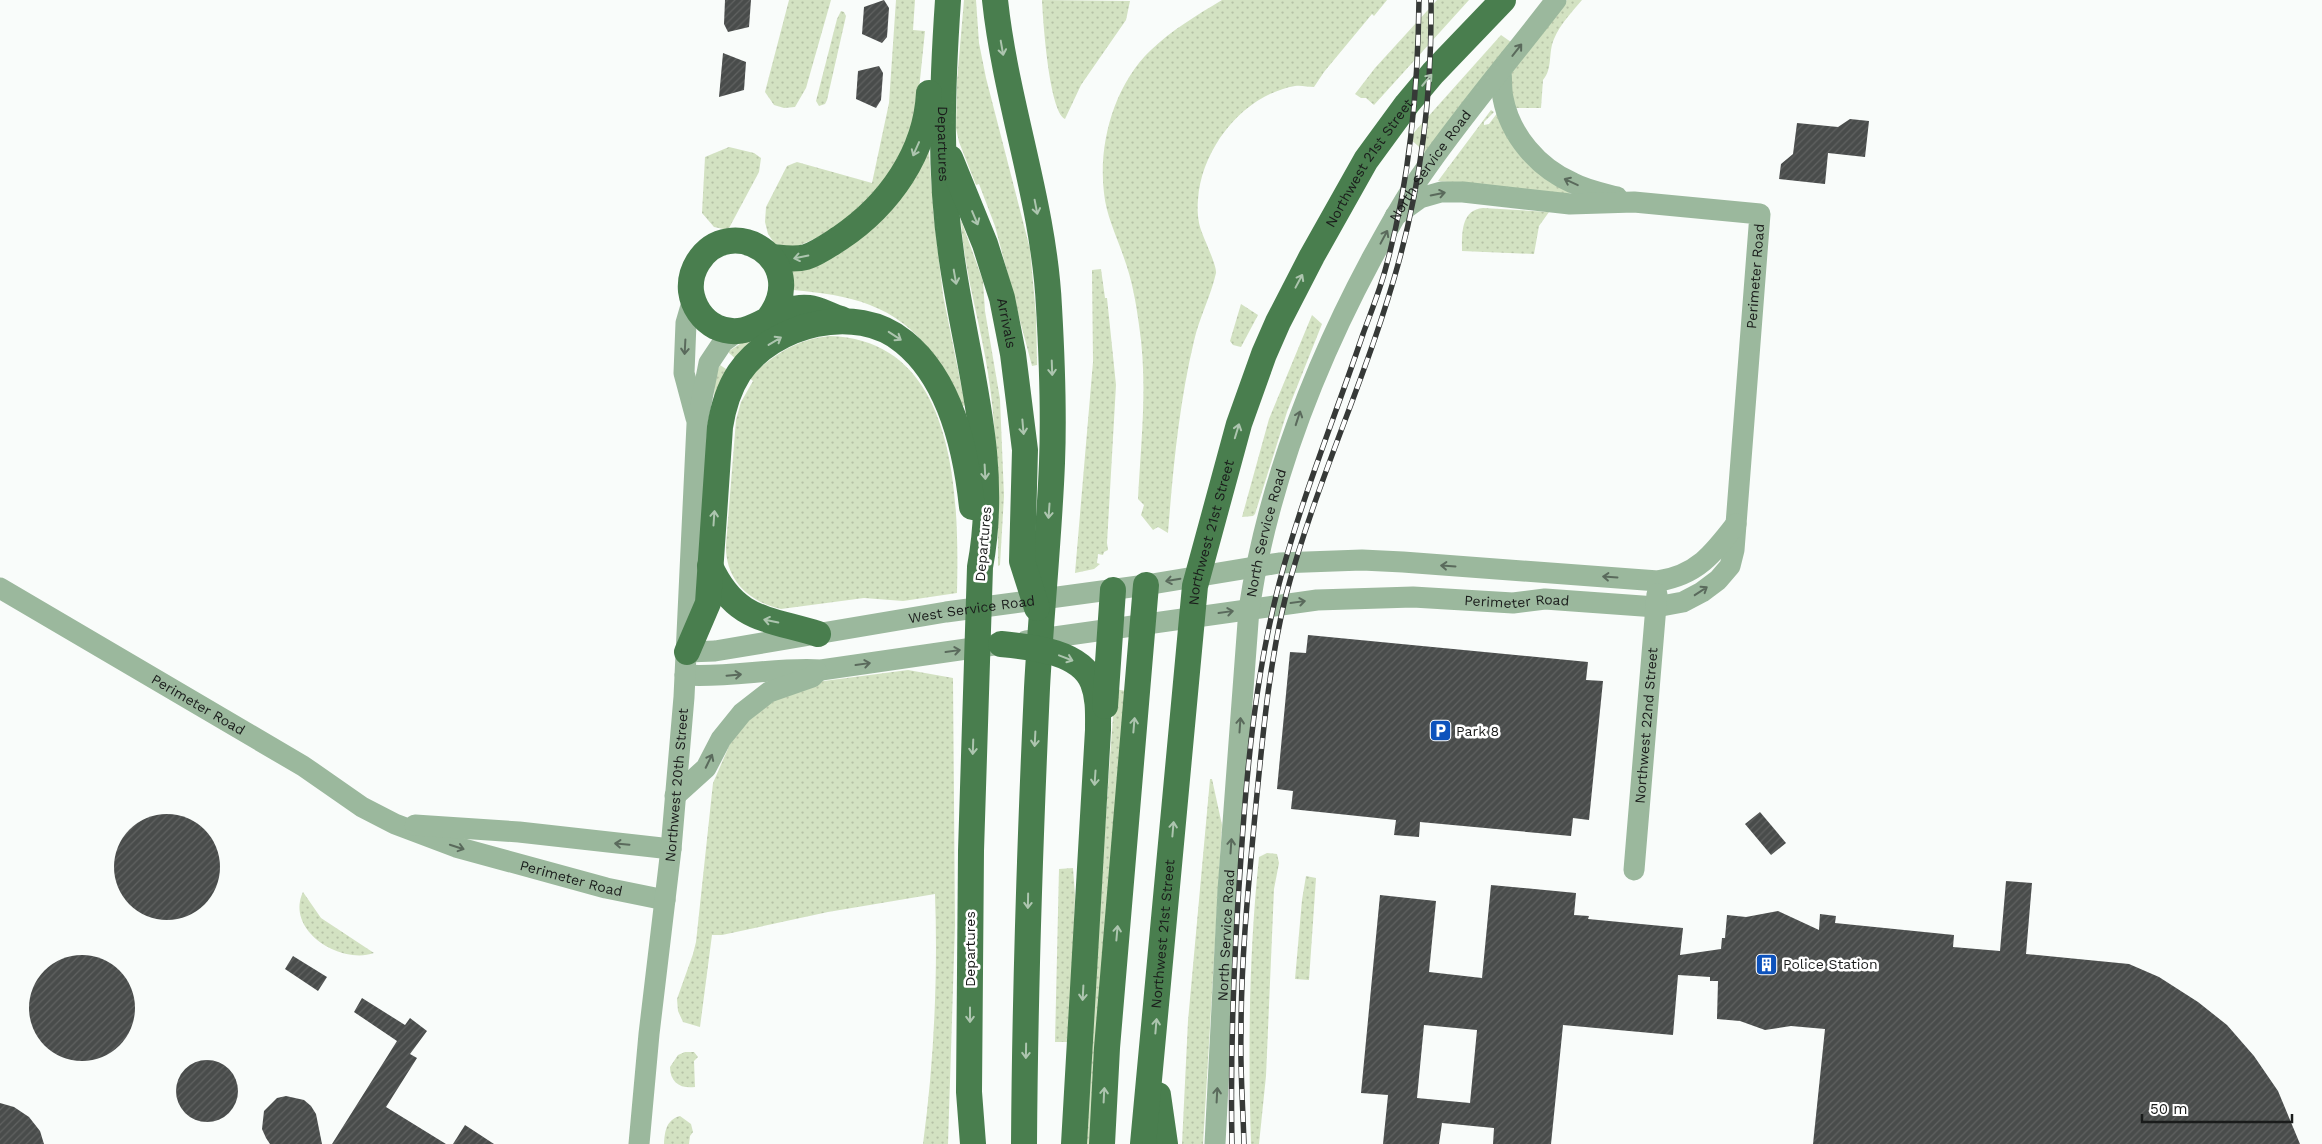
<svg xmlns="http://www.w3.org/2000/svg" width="2322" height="1144" font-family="'Work Sans',sans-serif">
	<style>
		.grass { fill: url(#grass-dots) }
		.building { fill: url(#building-hatch); fill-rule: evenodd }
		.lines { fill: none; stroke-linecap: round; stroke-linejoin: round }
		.minor { stroke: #9bb89d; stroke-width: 21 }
		.major { stroke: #497e4e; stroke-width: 26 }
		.rail-casing { stroke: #363937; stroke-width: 5.5 }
		.rail { stroke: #fff; stroke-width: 4; stroke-dasharray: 11; stroke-linecap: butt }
		.oneway { stroke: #adc5af }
		.oneway2 { stroke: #5a6a5c }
		.labels { text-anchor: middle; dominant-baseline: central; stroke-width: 5; stroke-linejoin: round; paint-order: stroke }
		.street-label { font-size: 14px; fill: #1a1c1b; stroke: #fff }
		.poi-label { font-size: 14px; fill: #1a1c1b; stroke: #fff; text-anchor: start }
	</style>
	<defs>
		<pattern id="grass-dots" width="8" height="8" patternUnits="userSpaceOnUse" patternTransform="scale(1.25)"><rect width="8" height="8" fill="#d3e2c2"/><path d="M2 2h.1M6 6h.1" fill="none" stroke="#b5c1a6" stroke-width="1.8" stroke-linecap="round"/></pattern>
		<pattern id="building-hatch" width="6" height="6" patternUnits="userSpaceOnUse" patternTransform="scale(1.25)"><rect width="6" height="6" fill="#494c4b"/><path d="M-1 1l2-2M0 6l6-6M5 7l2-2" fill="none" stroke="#606261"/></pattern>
	</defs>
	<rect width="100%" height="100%" fill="#f9fcfa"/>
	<g class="grass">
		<path d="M789 0H831L806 88 795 107 784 108 774 105 765 92Z"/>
		<path d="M896 0H915L913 30 925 31 918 99 910 140 884 182 859 210 825 234 794 248 775 244 768 234 765 222 766 207 787 166 797 162 872 183 889 103Z"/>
		<path d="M964 0H976L979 43 986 78 1030 249 1036 315 1037 365 1032 366 995 226 979 184 976 185 959 142 956 128 957 81Z"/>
		<path d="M1042 0 1130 1 1126 20 1081 85 1065 119C1049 111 1043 20 1042 0Z"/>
		<path d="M1222 0H1387L1374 16 1372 14 1324 72 1314 87C1308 87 1301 85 1295 86 1243 95 1201 149 1198 200 1197 209 1198 222 1201 230 1204 239 1217 266 1216 273 1211 296 1199 318 1194 341 1179 404 1173 469 1168 533L1158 527 1153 530 1141 515 1144 505 1138 499C1141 441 1148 383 1139 325 1136 302 1132 280 1124 258 1117 237 1106 215 1104 193 1098 144 1114 85 1151 50 1172 30 1197 15 1222 0Z"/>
		<path d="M1437 0H1469L1374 105 1366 98H1361L1355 94 1375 68Z"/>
		<path d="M1567 0H1582C1572 12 1560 24 1554 39 1548 52 1553 69 1543 80L1541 108H1513L1510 83 1512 71Z"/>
		<path d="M841 11 844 12 846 16 827 100 825 104 819 106 816 101 837 19Z"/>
		<path d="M1501 35 1511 42 1426 153 1409 138Z"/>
		<path d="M1491 110 1494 112 1484 122V125L1489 124 1498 112 1571 195 1438 181Z"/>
		<path d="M928 139 934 218 943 295 965 405 960 408C951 390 944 368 932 353 896 304 849 295 793 290L791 271 833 256Z"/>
		<path d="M729 147 754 153 761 158 759 172 728 230 714 227 702 213 705 157Z"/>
		<path d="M1483 208 1549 212 1539 226 1534 254 1462 251C1462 233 1461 210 1483 208Z"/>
		<path d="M961 220 983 281 985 311 1000 399 1004 496 1000 565 998 566C998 501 998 437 988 373 980 321 964 272 961 220Z"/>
		<path d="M1101 269 1105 298H1107L1116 385 1107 543 1108 550 1104 552 1103 555 1098 554 1097 563 1100 564 1094 569 1075 573 1093 362 1092 270Z"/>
		<path d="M1241 304 1258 315 1241 347 1233 345 1230 341Z"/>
		<path d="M1312 315 1322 324 1287 412 1255 514 1253 516 1242 517 1269 419Z"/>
		<path d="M830 336C958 340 959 498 957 593L903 601 864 598 781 609C749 602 725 580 726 545L736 420 741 402 753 381 748 377C776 355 793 340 830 336Z"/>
		<path d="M746 340 753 341 737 360 729 353V351Z"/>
		<path d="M720 365 729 371 714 398 715 376Z"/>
		<path d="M908 670 953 678 955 925 948 1144H923C934 1063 938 976 935 894L828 912 722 935H712L700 1027 683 1022 678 1011 677 999 693 954 696 942 713 783 730 744 743 725 774 700 816 682Z"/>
		<path d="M1115 689 1126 691 1094 1144H1082Z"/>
		<path d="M1210 779H1212L1222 825 1203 1144H1182L1188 1021Z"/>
		<path d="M1267 853 1277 854 1279 863 1274 889 1266 1076 1259 1144H1251C1248 1048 1249 953 1259 857Z"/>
		<path d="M1073 868 1075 895 1071 1042H1055L1059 869Z"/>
		<path d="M1306 876 1316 878 1309 980 1295 979 1302 900Z"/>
		<path d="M303 892 321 918 374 953C340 965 285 930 303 892Z"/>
		<path d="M685 1052H694L698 1057 694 1061 695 1087C681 1089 670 1083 670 1067L678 1055Z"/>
		<path d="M680 1116 691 1124 693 1132 690 1136 689 1144H664C665 1131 666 1120 680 1116Z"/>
	</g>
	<g class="building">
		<path d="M725 0H751L749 27 728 32 724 24Z"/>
		<path d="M884 0 889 8 887 37 882 43 862 34 864 7Z"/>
		<path d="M723 53 746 62 744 90 719 97Z"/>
		<path d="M879 66 883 73 881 100 876 108 856 99 858 71Z"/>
		<path d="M1850 119 1869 121 1865 157 1828 153 1825 184 1779 179 1781 164 1793 154 1797 123 1838 127Z"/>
		<path d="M1308 635 1588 662 1586 680 1603 681 1589 820 1573 818 1571 836 1420 822 1419 837 1394 835 1396 820 1291 809 1293 791 1277 789 1290 652 1306 653Z"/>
		<path d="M1760 812 1786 843 1771 855 1745 824Z"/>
		<circle cx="167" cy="867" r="53"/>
		<path d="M2006 881 2032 883 2026 954 2129 964 2159 977 2198 1002 2227 1025 2254 1056 2278 1091 2300 1144H1813L1825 1029 1791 1026 1765 1030 1740 1021 1717 1019 1718 981H1710V977L1678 975 1673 1035 1563 1025 1551 1144H1493L1494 1128 1442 1123 1439 1144H1383L1388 1095 1361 1093 1380 895 1436 901 1429 972 1482 978 1491 885 1576 893 1574 915 1589 916 1588 919 1683 928 1680 955 1721 949 1722 938H1725L1727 915 1746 917 1778 911 1819 930 1820 914 1836 916 1835 923 1954 935 1953 947 2000 951ZM1424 1025 1477 1030 1470 1103 1417 1098Z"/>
		<circle cx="82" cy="1008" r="53"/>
		<path d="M293 956 327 977 318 991 285 969Z"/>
		<path d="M362 998 405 1025 410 1018 427 1031 410 1054 417 1058 386 1107 446 1144H332L397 1041 354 1012Z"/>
		<circle cx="207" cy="1091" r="31"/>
		<path d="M286 1096 304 1100 311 1106 316 1114 322 1144H270L266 1138 262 1129 264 1111 277 1098Z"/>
		<path d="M0 1103 14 1107 29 1117 40 1131 44 1144H0Z"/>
		<path d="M465 1125 494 1144H453Z"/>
	</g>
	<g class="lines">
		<g class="minor">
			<path d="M1501 71C1502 80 1501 89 1503 98 1510 135 1538 168 1573 183 1586 190 1602 193 1617 197"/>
			<path d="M693 299 686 323 684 373 696 418"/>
			<path id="s1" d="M0 588 303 766 362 807 395 824 456 847 606 888 665 900"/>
			<path id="s2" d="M1026 641 1317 600 1413 597 1513 603 1545 599 1656 607 1683 602 1702 592 1718 580 1730 566 1734 550 1760 214 1634 202 1570 204 1463 192H1441L1420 198 1395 216"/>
			<path id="s3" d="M687 652 715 651 946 612 1146 585 1279 563 1362 560 1403 562 1658 581C1697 575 1713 554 1736 524"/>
			<path d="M685 675C731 678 775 667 821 670L994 645"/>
			<path d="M675 796 706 768 721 739 742 713 769 692 812 677 817 672"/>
			<path d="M415 825 519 832 671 849"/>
			<path id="s4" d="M1634 870 1657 594"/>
			<path id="s5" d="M639 1144 649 1034 671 849 684 697 697 424 709 363 723 342 737 332"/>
			<path id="s6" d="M1215 1144 1228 890 1249 609C1268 484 1313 368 1372 258 1389 227 1406 196 1427 167 1467 110 1513 56 1556 0"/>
		</g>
		<g class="major">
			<path id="s7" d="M948 0C942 87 939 174 952 260 967 364 1000 461 980 567L971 851 969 1092 973 1144"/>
			<path d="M995 0C1006 104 1044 202 1049 307 1052 359 1054 411 1052 463 1049 538 1041 613 1037 688 1030 840 1025 992 1024 1144"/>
			<path id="s8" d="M950 158 985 244 1002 298 1013 354 1025 450 1022 561 1037 608"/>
			<path d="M772 257C783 258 795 260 806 257 818 253 829 245 840 238 889 205 926 153 929 93"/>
			<path d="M769 318C812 260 730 211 698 262 693 270 690 281 691 291 693 306 702 320 716 327 753 344 773 304 809 308 819 309 831 316 841 319"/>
			<path d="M710 566C735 621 767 618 818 634"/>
			<path d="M1001 644C1031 647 1081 651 1093 683 1099 698 1098 715 1098 730L1074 1144"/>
			<path d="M687 652 708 603 720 427C723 408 728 390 739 373 772 324 856 302 904 342 951 380 966 450 972 507"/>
			<path d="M1105 706 1113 590"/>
			<path d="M1158 1095 1165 1144"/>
			<path d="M1102 1144 1107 1048 1146 585"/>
			<path id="s9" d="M1143 1144 1195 586 1239 424 1264 354 1278 322 1312 256 1366 160 1407 104 1433 73 1503 0"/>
		</g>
		<defs>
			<g id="rail">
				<path d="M1232 1144C1230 1048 1234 953 1241 857 1247 765 1256 673 1279 584 1301 499 1335 417 1363 334 1371 312 1380 290 1386 267 1410 180 1418 90 1419 0"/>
				<path d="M1244 1144C1243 1107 1240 1070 1241 1033 1241 956 1249 880 1256 804 1263 734 1269 664 1286 595 1316 481 1368 375 1399 261 1422 177 1432 88 1431 0"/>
			</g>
		</defs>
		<use href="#rail" class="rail-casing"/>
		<use href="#rail" class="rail"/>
	</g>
	<defs><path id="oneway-shaft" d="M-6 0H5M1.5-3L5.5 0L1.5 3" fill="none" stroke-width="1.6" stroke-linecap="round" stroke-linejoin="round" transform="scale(1.25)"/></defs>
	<g class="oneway">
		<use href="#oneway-shaft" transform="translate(1002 48) rotate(80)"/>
		<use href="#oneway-shaft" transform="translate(1427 80) rotate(-50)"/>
		<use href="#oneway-shaft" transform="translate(916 149) rotate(114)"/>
		<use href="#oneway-shaft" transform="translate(1036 207) rotate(79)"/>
		<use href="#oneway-shaft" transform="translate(975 218) rotate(67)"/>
		<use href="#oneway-shaft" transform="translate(801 257) rotate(169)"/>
		<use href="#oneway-shaft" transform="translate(955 277) rotate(80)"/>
		<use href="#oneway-shaft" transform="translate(1299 281) rotate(-62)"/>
		<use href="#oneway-shaft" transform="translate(895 336) rotate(33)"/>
		<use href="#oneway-shaft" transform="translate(775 341) rotate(-31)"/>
		<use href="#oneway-shaft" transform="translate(1052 368) rotate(88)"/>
		<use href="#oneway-shaft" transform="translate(1023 427) rotate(85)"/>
		<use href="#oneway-shaft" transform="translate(1237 431) rotate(-73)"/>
		<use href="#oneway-shaft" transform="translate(985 472) rotate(87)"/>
		<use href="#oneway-shaft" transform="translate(1049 511) rotate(94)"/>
		<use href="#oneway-shaft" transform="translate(714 518) rotate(-86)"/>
		<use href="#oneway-shaft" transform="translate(771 621) rotate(-168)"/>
		<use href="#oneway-shaft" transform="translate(1066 658) rotate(21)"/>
		<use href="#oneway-shaft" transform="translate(1134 725) rotate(-85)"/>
		<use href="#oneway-shaft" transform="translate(1035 739) rotate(93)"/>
		<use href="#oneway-shaft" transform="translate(973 747) rotate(92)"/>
		<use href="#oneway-shaft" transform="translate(1095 778) rotate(94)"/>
		<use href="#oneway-shaft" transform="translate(1173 829) rotate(-85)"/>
		<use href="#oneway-shaft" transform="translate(1028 901) rotate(91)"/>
		<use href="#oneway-shaft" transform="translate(1117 933) rotate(-85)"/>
		<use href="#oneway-shaft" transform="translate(1083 993) rotate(93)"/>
		<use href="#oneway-shaft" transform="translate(970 1015) rotate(90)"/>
		<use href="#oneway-shaft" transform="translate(1156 1026) rotate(-85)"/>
		<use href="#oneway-shaft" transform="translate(1026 1051) rotate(91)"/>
		<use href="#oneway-shaft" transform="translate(1104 1095) rotate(-87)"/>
	</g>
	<g class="oneway2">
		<use href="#oneway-shaft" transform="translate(1517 50) rotate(-52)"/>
		<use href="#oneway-shaft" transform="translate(1571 182) rotate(-155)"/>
		<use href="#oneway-shaft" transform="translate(1438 194) rotate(-11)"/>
		<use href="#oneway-shaft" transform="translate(1384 237) rotate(-62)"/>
		<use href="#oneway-shaft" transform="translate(685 347) rotate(93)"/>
		<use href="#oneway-shaft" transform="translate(1298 418) rotate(-72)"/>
		<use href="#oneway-shaft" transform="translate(1448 566) rotate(-176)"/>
		<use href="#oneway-shaft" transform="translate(1610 577) rotate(-176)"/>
		<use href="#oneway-shaft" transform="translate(1173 580) rotate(170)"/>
		<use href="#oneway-shaft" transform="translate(1701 591) rotate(-33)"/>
		<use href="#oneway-shaft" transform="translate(1298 602) rotate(-8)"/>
		<use href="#oneway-shaft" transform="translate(1226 612) rotate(-8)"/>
		<use href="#oneway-shaft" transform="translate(953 651) rotate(-8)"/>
		<use href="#oneway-shaft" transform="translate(863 664) rotate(-8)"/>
		<use href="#oneway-shaft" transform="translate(734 675) rotate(-5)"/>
		<use href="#oneway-shaft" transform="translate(1240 725) rotate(-86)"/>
		<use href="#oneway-shaft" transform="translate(709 761) rotate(-64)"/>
		<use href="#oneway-shaft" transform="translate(622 844) rotate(-175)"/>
		<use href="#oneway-shaft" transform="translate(1231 846) rotate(-86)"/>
		<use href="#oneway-shaft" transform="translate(457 847) rotate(18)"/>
		<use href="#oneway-shaft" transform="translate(1217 1095) rotate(-87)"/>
	</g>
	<defs>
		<symbol id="parking-square" viewBox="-11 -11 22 22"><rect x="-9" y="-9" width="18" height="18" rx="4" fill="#0d52bc" stroke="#fff"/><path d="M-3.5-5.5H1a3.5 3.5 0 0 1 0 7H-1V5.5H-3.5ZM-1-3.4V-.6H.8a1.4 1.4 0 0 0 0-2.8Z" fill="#fff"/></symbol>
		<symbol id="building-square" viewBox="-11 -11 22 22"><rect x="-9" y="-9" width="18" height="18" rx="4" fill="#0d52bc" stroke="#fff"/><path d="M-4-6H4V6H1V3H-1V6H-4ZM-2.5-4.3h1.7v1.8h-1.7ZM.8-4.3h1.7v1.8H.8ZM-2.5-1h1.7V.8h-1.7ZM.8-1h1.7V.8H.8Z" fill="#fff"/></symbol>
	</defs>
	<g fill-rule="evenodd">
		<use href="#parking-square" x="1428" y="718" width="25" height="25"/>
		<use href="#building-square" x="1754" y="952" width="25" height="25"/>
	</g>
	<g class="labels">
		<g class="street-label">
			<text stroke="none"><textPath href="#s7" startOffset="144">Departures</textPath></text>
			<text stroke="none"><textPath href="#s9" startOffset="1021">Northwest 21st Street</textPath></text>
			<text stroke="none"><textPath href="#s6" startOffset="1019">North Service Road</textPath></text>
			<text stroke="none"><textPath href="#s2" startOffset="1012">Perimeter Road</textPath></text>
			<text stroke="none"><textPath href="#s8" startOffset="175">Arrivals</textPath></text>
			<text stroke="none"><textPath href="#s9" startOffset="616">Northwest 21st Street</textPath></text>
			<text stroke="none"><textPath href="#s6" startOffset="614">North Service Road</textPath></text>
			<text transform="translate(983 544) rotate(-85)">Departures</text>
			<text stroke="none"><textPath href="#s2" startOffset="494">Perimeter Road</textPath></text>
			<text stroke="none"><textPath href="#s3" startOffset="288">West Service Road</textPath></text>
			<text stroke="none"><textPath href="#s1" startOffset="230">Perimeter Road</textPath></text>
			<text stroke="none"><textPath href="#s4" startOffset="145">Northwest 22nd Street</textPath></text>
			<text stroke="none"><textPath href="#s5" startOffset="361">Northwest 20th Street</textPath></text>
			<text stroke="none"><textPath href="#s1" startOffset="645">Perimeter Road</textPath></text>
			<text stroke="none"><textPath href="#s9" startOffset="211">Northwest 21st Street</textPath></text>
			<text stroke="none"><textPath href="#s6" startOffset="209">North Service Road</textPath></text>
			<text transform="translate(970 949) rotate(-90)">Departures</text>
		</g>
		<g class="poi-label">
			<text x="1456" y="731">Park 8</text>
			<text x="1783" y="964">Police Station</text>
		</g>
	</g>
	<path d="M2142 1114v8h150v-8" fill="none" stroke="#1a1c1b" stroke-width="2.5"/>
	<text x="2150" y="1114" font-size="15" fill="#1a1c1b" stroke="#ffffff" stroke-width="4" paint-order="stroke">50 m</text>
</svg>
